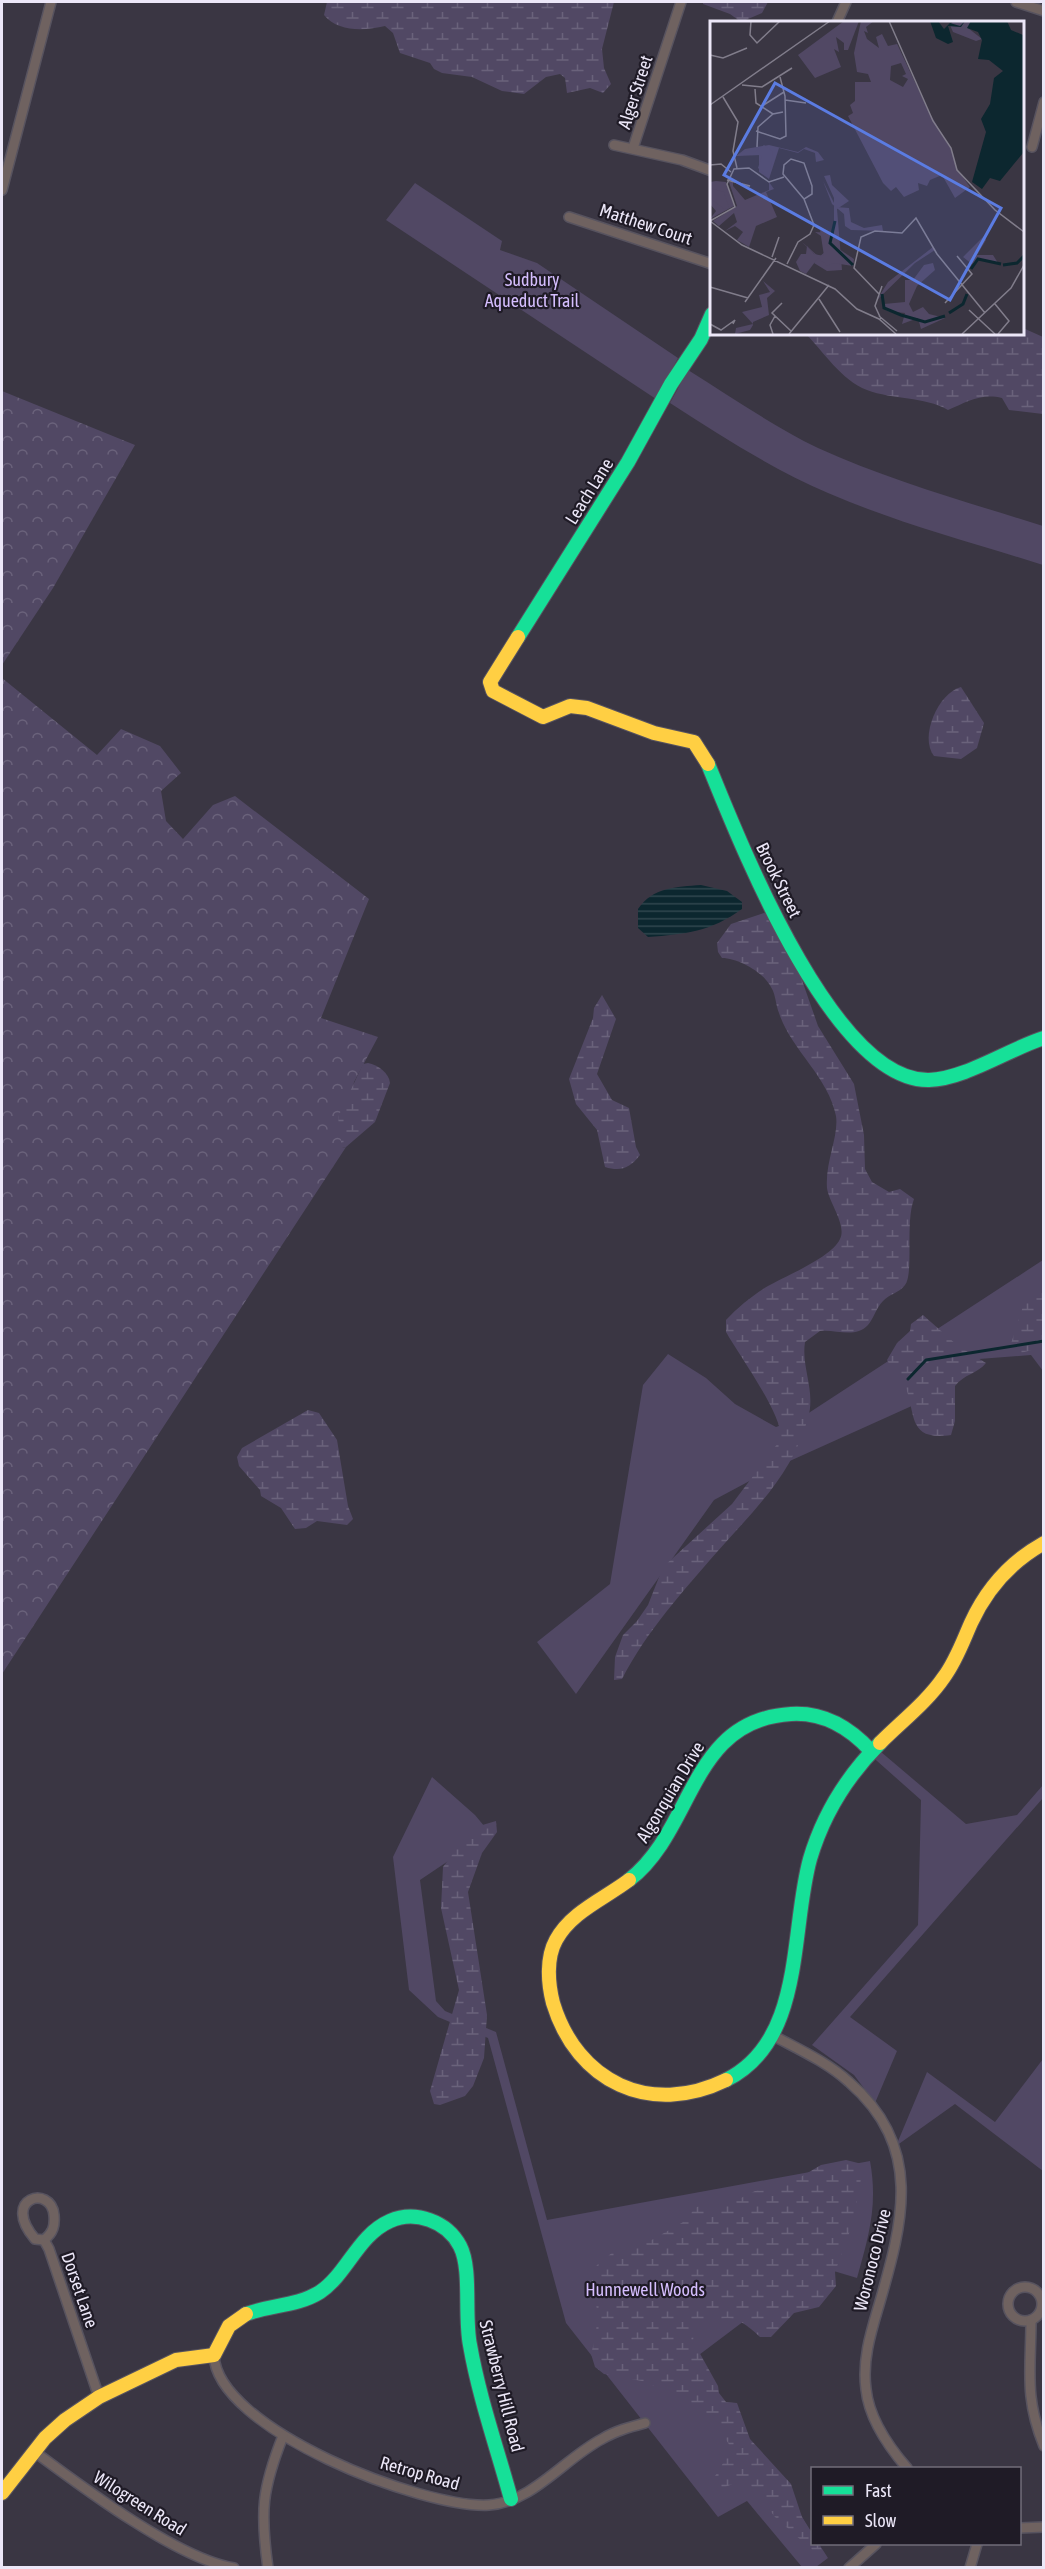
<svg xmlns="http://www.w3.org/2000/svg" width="1045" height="2569" font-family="'Asap Condensed',sans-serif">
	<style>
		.green { fill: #514864 }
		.forest { fill: url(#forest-crowns) }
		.wetland { fill: url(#wetland-marsh) }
		.water { fill: url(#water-rules) }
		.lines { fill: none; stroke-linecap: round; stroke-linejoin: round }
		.stream { stroke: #0c272f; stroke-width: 3 }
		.street-casing { stroke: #57535f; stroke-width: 12 }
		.fast-casing { stroke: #57535f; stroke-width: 16 }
		.slow-casing { stroke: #57535f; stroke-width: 16 }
		.street { stroke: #6f6260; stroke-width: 9 }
		.fast { stroke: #16e098; stroke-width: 14 }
		.slow { stroke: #ffcf43; stroke-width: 14 }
		.labels { text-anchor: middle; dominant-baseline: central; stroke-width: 4.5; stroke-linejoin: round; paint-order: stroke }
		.street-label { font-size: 18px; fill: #ece7f8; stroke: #1f1b26 }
		.park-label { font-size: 18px; fill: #d5befe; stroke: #1f1b26 }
		.inset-river { fill: none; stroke: #0c272f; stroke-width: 3 }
		.inset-road { fill: none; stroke: #817d8b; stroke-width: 1.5 }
		.view { fill: #5b7ce2; fill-opacity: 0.15; stroke: #5b7ce2; stroke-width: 3 }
		.inset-edge { fill: none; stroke: #ece7f8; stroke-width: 3 }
	</style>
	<defs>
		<pattern id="forest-crowns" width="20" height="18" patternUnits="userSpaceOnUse" patternTransform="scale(1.5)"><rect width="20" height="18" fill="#514864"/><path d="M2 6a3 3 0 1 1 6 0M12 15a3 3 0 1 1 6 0" fill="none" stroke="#6a627b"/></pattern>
		<pattern id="wetland-marsh" width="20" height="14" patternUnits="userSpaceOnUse" patternTransform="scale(1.5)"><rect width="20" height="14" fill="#514864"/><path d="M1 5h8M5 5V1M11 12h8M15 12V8" fill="none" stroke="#6a627b"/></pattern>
		<pattern id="water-rules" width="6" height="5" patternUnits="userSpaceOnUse" patternTransform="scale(1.5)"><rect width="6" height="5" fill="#0c272f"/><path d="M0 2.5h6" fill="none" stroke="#30464e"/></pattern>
	</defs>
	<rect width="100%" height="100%" fill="#3a3643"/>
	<g class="green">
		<path d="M415 183 502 241 500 250 537 263 678 358 656 399 386 220Z"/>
		<path d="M688 370C731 397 773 426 818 448 891 481 967 502 1043 526V565C971 542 897 523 828 493 772 469 721 436 670 403Z"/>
		<path d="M1043 1260V1371L1031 1355 966 1360 925 1400 772 1469 714 1500 576 1694 537 1642 610 1584 643 1385 668 1354 706 1378 735 1404 776 1427 801 1418Z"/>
		<path d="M874 1746 966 1824 1017 1815 1043 1785V1798L850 2017 897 2051 875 2103 854 2075 812 2045 918 1925 921 1800 868 1753Z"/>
		<path d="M432 1777 475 1815 490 1833 420 1880 436 2001 445 2011 496 2032 547 2220 870 2161C878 2205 869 2235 857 2278L817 2266 683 2367 797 2509 812 2534V2544H819L828 2558 816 2567H802L747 2501 718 2517 566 2323 488 2038 438 2017 409 1990 393 1857Z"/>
		<path d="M1043 2059V2171L955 2104 896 2146 927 2072 995 2122Z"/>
	</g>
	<g class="forest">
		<path d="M2 391 135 445 53 588 2 665Z"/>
		<path d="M2 678 97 755 121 729 160 746 181 773 161 791 166 821 183 839 213 805 235 796 369 899 321 1018 378 1037 354 1082 342 1148 346 1147 2 1674Z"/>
	</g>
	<g class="wetland">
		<path d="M327 2H614L602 49 604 68 611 84 603 93 590 88 567 93 565 78 560 74 546 77 524 94 502 91 472 77 442 73 434 69 430 63 400 53 393 33 385 26C364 31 338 32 324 15Z"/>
		<path d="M703 2H768L762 13 741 22 730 14 703 4Z"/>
		<path d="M1023 328 1043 337V414L1009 410 1002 398C981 393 967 402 948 410 924 396 893 400 867 390 841 380 824 352 805 333H1022Z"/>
		<path d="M961 687 984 723 977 748 961 759 934 756C919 737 938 693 961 687Z"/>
		<path d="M764 913 780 917 818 1026 854 1084 864 1135 865 1169 872 1182 889 1192 900 1189 914 1199C905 1222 914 1274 905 1285 899 1293 889 1294 883 1301 876 1308 874 1318 868 1325 855 1339 836 1329 820 1331L805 1342C801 1368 816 1391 808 1418 792 1475 755 1509 717 1552 683 1591 646 1632 622 1679L614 1680 615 1657 623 1635 637 1621 648 1605 663 1567 732 1504 781 1439C783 1415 739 1355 726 1332V1320C738 1307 753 1295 768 1286 786 1276 832 1257 840 1239 847 1225 829 1203 827 1188 825 1162 839 1136 836 1116 828 1076 791 1050 779 1013 774 999 777 993 766 980 757 969 736 958 722 958L718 952 717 943 731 924Z"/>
		<path d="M602 995 616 1019 597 1074 612 1100 629 1108 636 1147 640 1155C630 1168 621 1172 605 1167L597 1130 576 1104 569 1079 593 1018 594 1008Z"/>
		<path d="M368 1063C378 1065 389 1073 390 1083L375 1122 346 1147 342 1148 338 1117 363 1064Z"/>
		<path d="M1043 1278V1347L1013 1355 1009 1350 1023 1306Z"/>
		<path d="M923 1315 958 1346 986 1363C977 1374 964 1374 955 1386V1421L951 1435C908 1441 916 1416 906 1388 902 1378 892 1370 887 1360L897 1343 910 1331 911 1324Z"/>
		<path d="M308 1410 319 1413 337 1440 348 1506 353 1519 347 1525 317 1521 306 1528 295 1529 281 1508 261 1496 260 1490 239 1466 237 1457 242 1448Z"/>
		<path d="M496 1821 497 1832 482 1853 468 1892 487 2015 484 2058 473 2086 465 2096 440 2105 434 2104 430 2091 459 1990 441 1908 443 1867 463 1840 479 1826Z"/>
		<path d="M846 2160 862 2164 860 2187 851 2228 835 2272 836 2286 819 2307 794 2313 771 2337H760C735 2313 723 2313 694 2332L693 2341 718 2386 719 2393 726 2402 737 2403 750 2439 791 2484 802 2517 812 2533V2544H819L824 2554 819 2556 775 2517 751 2486 742 2480 723 2488H713L710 2484 732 2449 721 2432 699 2411 647 2382 604 2374 595 2367 591 2354 596 2336 597 2310 591 2275 597 2265 613 2252 650 2241 685 2221 695 2208 703 2204 716 2207 729 2204 755 2191 780 2189 821 2165Z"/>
	</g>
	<path class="water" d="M701 885 727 891 742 902V909C710 932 686 934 648 937L638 928V909C653 887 676 887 701 885Z"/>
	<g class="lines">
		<path class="stream" d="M908 1379 926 1360 1044 1341"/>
		<defs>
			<g id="street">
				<path d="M1016 2 1044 11"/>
				<path d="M837 22 846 2"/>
				<path d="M614 145 682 160 712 171"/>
				<path d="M1032 147 1044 102"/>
				<path d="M633 148 681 2"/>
				<path d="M2 190 51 2"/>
				<path d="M569 217 712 264"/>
				<path d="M772 2035C798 2049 827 2062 849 2082 924 2147 903 2222 879 2305 871 2332 862 2360 866 2389 869 2419 888 2446 907 2468"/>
				<path d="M44 2240C53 2233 55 2226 54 2215 51 2184 0 2198 35 2239L44 2240 49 2249 99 2397"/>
				<circle cx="1025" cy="2304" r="17"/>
				<path d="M1031 2320C1031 2369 1024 2397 1044 2446"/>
				<path d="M214 2355C216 2429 424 2509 489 2505 533 2502 565 2458 602 2439 615 2431 630 2427 645 2423"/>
				<path d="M35 2452C82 2487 178 2559 234 2568"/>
				<path d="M1020 2528 1044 2527"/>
				<path d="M268 2568C260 2511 262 2489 283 2436"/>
				<path d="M849 2568 876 2544"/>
				<path d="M970 2568 977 2544"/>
			</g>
			<g id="fast">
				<path d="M518 637 628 462 671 384 701 339 712 314"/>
				<path d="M708 764C739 840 833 1082 929 1080 965 1079 1009 1049 1044 1038"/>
				<path d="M629 1880C695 1829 689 1720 791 1714 823 1712 850 1728 871 1751"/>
				<path d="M726 2080C805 2041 790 1931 810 1859 823 1815 848 1775 880 1743"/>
				<path d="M246 2314C270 2305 298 2306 320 2292 347 2274 358 2235 390 2221 415 2210 447 2221 460 2246 472 2269 464 2316 470 2345 479 2397 497 2448 511 2499"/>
			</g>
			<g id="slow">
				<path d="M518 637 490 682 493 691 543 717 570 706 587 708 654 733 694 742 708 764"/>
				<path d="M880 1743C902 1721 927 1702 944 1677 956 1661 963 1641 971 1623 987 1588 1010 1562 1044 1543"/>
				<path d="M629 1880C604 1899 571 1912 556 1940 546 1958 548 1984 553 2003 577 2082 650 2117 726 2080"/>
				<path d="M2 2493 45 2438 65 2420 99 2397 176 2360 214 2355 229 2326 246 2314"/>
			</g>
		</defs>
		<use href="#street" class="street-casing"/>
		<use href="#fast" class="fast-casing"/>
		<use href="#slow" class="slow-casing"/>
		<use href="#street" class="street"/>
		<use href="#fast" class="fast"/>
		<use href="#slow" class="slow"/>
	</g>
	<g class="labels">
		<g class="street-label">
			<text transform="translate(635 92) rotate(-72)">Alger Street</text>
			<text transform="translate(646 224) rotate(18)">Matthew Court</text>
			<text transform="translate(589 491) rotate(-58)">Leach Lane</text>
			<text transform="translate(779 880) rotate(64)">Brook Street</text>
			<text transform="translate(670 1792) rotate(-59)">Algonquian Drive</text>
			<text transform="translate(872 2260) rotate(-76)">Woronoco Drive</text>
			<text transform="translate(80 2290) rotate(71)">Dorset Lane</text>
			<text transform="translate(502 2386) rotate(76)">Strawberry Hill Road</text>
			<text transform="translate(420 2473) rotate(16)">Retrop Road</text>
			<text transform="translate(140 2503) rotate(32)">Wilogreen Road</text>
		</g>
		<g class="park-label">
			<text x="532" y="279">Sudbury<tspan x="532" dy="21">Aqueduct Trail</tspan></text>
			<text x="645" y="2289">Hunnewell Woods</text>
		</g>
	</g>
	<g transform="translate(710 21)">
		<rect width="314" height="314" fill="#3a3643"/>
		<path d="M59 124 88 131 96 126 108 131 114 139 106 141 105 132 94 128 88 132 69 127 59 158 49 151V132L26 135 35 128ZM120 154 122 164 139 180 127 188 132 249 117 250 104 242 107 236 92 221 109 236 116 230 114 217 105 211 121 212 124 206V177L114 155ZM6 160 16 161 24 185 0 198 6 190 0 183V161ZM23 160V165L35 179 59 169V161L64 168 56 171 67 196 46 205 39 226 27 219 33 211 25 205 15 210 27 201 24 192 9 205 3 200 27 185 19 161ZM223 226 225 229 205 242 167 279 178 261Z" fill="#514864"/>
		<path d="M134 0H149L138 29H134V22L126 16 129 31 124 28 131 46 105 57 88 34ZM151 0H164L156 6 158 12 154 10 157 18 169 27 166 16 172 13 178 25 187 23 182 12 219 91 241 128 247 148 260 166 245 177 232 154 220 159 217 165 208 162 209 169 194 176 186 166 181 170 173 162 138 95 143 92 140 84 145 80V61H161L158 53 147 51 144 32ZM191 42 196 53 192 55 198 58 193 66 180 59 181 45Z" fill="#514864" fill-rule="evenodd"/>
		<path d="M243 0H261L258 7 272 18 266 20 243 11 240 4ZM54 124 63 131 59 157 48 147 52 134 26 135 37 129 45 131ZM113 160 126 186 139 187 141 201 154 207 172 204 173 210 141 209 135 205 134 193 122 183ZM0 167 14 171 19 187 14 188 0 177ZM110 209 126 213 129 228 144 238 143 245 123 242 118 245 108 237 96 253 90 250 86 241 91 233H96L97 225 104 233 114 235ZM274 215 276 219 267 234H283L288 242 268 239 262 243 253 236ZM223 242 225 249 207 265 199 283 203 291 213 286 219 293 235 297 211 308 208 297 192 303 195 292 177 290 174 283 195 281V259H203L214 244ZM53 260 65 270 57 277 59 294 43 301V304L40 309 25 313 26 307 43 303 32 291 52 286 49 274 60 271Z" fill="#514864"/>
		<path d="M220 0H228L234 8 240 2 250 5 255 0 251 6 238 5 243 21 238 23 226 17ZM261 0H297L301 9 313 14V132L290 160 280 157 272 168 262 161 276 111 271 98 280 83 284 57 293 50 279 39 268 38 272 19 268 11 257 7Z" fill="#0c272f"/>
		<path class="inset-river" d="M125 200 120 222 143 244M293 244 307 242 314 235M261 248 268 238 291 243M172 273 174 287 191 294 215 301 235 295M239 292 253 283 257 273"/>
		<path class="inset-road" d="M41 0 40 14 47 22 70 0M179 0 223 100 241 127 247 149 285 189 314 211M0 34 13 37 37 27M32 64 52 66 82 47M45 68 46 82 63 93M13 76 28 101 23 130 27 147M75 79 96 82M0 84 120 0M52 85 74 71M46 110 70 118 76 115 75 75 70 56M47 126 48 106 63 93 73 91M0 144 11 143 21 151M17 159 40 165H37M0 200 32 224 125 268 147 288 169 298 186 313M0 200 25 186 17 163 24 148 39 147 59 161 74 156M62 236 69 216M77 243 88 221 100 213 104 204 94 178 102 173V165L94 142 81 138 74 144 73 153 94 178M0 266 38 277M169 273 144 247 151 216 165 210 192 212 206 197 227 233 275 292M109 278 130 311M35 281 66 237M72 282 62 292 81 310M235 282 262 253 247 235M285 283 299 300 288 313M259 289 285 313M169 295 187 310M171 298 165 285 172 265M0 303 11 309 25 299 23 303M63 313 60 304 65 295M79 313 119 264M252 313 301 267 314 244"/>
		<path class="view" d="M65 62 291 187 240 279 14 154Z"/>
		<rect width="314" height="314" class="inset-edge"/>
	</g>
	<rect width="1045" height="2569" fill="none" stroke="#ece7f8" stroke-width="6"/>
	<rect x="811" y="2467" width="210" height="78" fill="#1f1b26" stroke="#716d7a" stroke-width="1.5"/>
	<rect x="823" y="2486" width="30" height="9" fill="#16e098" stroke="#716d7a" stroke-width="1.5"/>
	<text x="865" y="2497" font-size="18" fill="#ece7f8">Fast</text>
	<rect x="823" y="2516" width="30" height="9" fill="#ffcf43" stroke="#716d7a" stroke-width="1.5"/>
	<text x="865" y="2527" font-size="18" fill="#ece7f8">Slow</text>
</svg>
